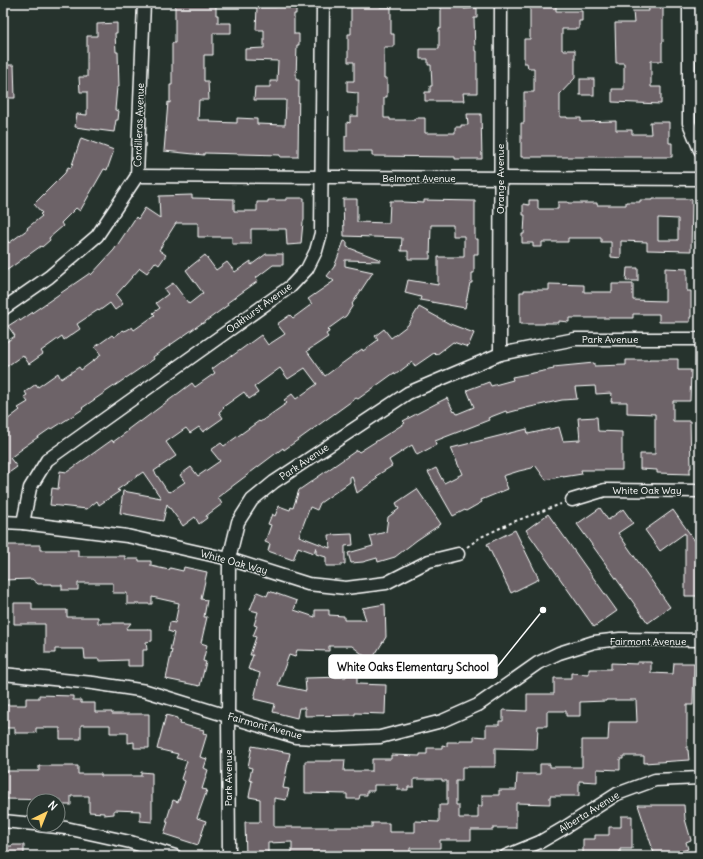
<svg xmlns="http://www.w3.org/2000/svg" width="703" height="859" font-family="Delius,sans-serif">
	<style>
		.building { fill: #6d6368; stroke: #fff; fill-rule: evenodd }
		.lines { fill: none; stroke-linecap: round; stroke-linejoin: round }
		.minor-casing { stroke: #fff; stroke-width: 15 }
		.path { stroke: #fff; stroke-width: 2; stroke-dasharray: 3 3; stroke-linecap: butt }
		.minor { stroke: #26332d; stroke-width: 12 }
		.labels { text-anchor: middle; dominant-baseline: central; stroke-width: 3; stroke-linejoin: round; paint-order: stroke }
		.street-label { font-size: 10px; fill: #fff; stroke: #26332d }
		.leader { fill: none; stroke: #fff; stroke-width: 1.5 }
		.callout-dot { fill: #fff; stroke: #26332d; stroke-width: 1.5 }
		.callout { fill: #fff; stroke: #fff; stroke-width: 1.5 }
		.callout-label { font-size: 11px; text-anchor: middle; font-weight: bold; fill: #111 }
	</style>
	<rect width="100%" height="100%" fill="#26332d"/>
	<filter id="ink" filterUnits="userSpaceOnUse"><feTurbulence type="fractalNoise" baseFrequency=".025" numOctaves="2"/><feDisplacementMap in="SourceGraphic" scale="8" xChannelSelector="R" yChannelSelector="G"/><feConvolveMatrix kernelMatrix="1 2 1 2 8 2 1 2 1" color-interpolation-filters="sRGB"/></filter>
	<g filter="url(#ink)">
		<g class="building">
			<path d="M175 3H216V15H218V23H231V33H213V55H204V81H208L209 100H199L198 120H210V122L237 123V118L257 119V124L285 125 286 100H254L255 87H270V81H277L278 61 245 60V49L264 48V30H256L257 7H276V3H296V14H294V34H299V45H297L296 80H299L298 157H280V155L204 153V155L164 151 168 102 170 103V85H172V43H175Z"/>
			<path d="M351 3H380V7H391V34H394V47H384V78H387V97H384V118H390V120H415V118H425V133H455V127H461V125H468L467 114H481L482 159H455V157L372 156V151H345V136H347V122L350 123V116H358V93L347 92V81H354V62H348V34H351Z"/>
			<path d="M441 3H464V9L477 8V18H474L475 51H477V93H463L464 101H425V92H430V86H432L431 65H428V59H420V49H439V28L441 29Z"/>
			<path d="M530 3H556V11H582V21H579V29H562V50H575V78L560 94V117H567V118H581V122L616 121V130H632V134H651L650 122H669V143H672V157H521V123H524V92H534V68H528L527 63H524V39H530Z"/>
			<path d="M648 3H663V42H662V61H651V87H661V104L612 102V89H624V63H616L615 23H634L633 11H649Z"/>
			<path d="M117 23V33H115L116 52H118L119 87H117L115 110 119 111 118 120H116L114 132 75 127 77 114 87 115V92H80L79 77H87V36H97V24Z"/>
			<path d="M3 65H14L15 98H3Z"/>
			<rect x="580" y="79" width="14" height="16"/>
			<path d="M81 138 114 150 107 170 104 169 80 211 76 208 61 223 63 226 49 238 50 240 42 247 41 246 3 273V234L9 243 28 229 27 228 42 216 40 214 42 213 34 204 65 173 68 167 71 168Z"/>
			<path d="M192 195V198L234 199V211H257V202H268V200H286V198H304V220L303 222 301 244 287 245 286 229H251V244H232V237H198V223H176L159 250 166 255 159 265 155 262 147 273 140 268 116 295 123 304 115 310 110 303 99 311 98 310 77 324 80 329 64 340 62 336 41 351 43 354 29 364 23 355 3 369V344L15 336 8 326 19 319 20 321 90 273 91 275 114 250 136 217 138 219 145 208 160 218 159 196Z"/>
			<path d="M343 199H357V222L389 223 390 201H403V202L424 203V200L475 201V239H478V254H474V273H472V283H470L465 308 420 300 421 297 405 293 408 280 438 285V257H464V236H453V225H431L430 259H408V251H401L402 238 344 236Z"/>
			<path d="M653 199H692L691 251 647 250V242L621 241V258L611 257V242H601V238H568V242H542V247H533V243H522V234H524L525 215H523V204L529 205V200H538V209H558V202H568V203H597V205H626V202H640V200H653ZM658 218 678 219V240H658Z"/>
			<path d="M344 241 347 242V247L381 260V261L345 260V266L373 272 352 304 353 305 346 316 328 329 329 332 326 334 328 337 307 351 325 376 362 349 363 351 378 340 375 336 384 329 391 338 408 325 419 307 450 324 474 333 468 347 453 342 436 355 434 353 415 366 412 362 395 375 394 373 358 399 356 398 284 450 283 448 218 497 222 504 206 516 207 518 199 524 195 517 183 526 167 504 163 521 120 513 123 491 161 498 143 472 117 490 120 491 99 505 97 501 87 509 50 505 52 488 58 489 60 471 67 472 112 440 113 442 128 431 127 430 139 421 140 422 192 383 195 387 215 373 212 369 231 355 232 356 261 335 268 345 285 334 277 324 290 315 293 318 312 304 308 299 334 281 327 276 334 267ZM280 368 288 379 305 368 317 384 296 399 292 394 284 400 287 403 260 422 259 421 224 446 221 443 211 450 220 461 198 476 191 467 180 475 185 482 170 492 169 491 168 492 154 471 176 456 166 442 186 428 190 433 199 427 203 432 223 418 219 412 224 408 223 407 244 392 249 399 258 393 254 387Z"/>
			<path d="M266 254H283V265H273L256 278 258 281 227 303 228 305 202 324V323L153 357 154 359 82 408 83 409 74 415 52 429 51 428 21 449H22L10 458 17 467 3 477V423L20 410 18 408 28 402 24 397 27 395 25 392 36 384 38 387 58 373 61 379 79 367 81 370 101 355 95 347 112 335 114 337 123 330 124 331 127 330 132 327 134 330 155 315 153 313 160 308 156 303 168 294 164 289 173 283 189 304 203 293 186 270 205 255 216 270 227 262 235 272 251 261V265Z"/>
			<path d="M627 268H638V281H626Z"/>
			<path d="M665 268 687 269V291H691V317H690V322H659V314H633V318H569V322L559 321V323H545V324H520V292H524V290H549V284L584 285V292H612V284H633V300L665 301Z"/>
			<path d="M649 359H678V370H691L690 401H673V421H690L691 468H690V474L657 473V470L640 469V454H655V414L627 413V402H611L612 393 596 394 595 386 575 387 577 399 562 400 526 408 507 413 506 411 488 418 489 420 435 441 436 445 417 455 412 445 389 460 392 466 376 476 378 478 357 493 352 476 350 477V482L320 503 317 510 310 507 299 536 330 548 329 535 352 534 353 545 345 546V564H341V566H326V557L316 554V547L314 553 298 547 293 560 268 551 270 544 265 542 271 525 268 524 272 514 275 516 279 506 290 510 291 507 293 508 299 490 357 450 359 452 405 423 403 421 439 402 447 398 454 412 455 411 457 414 474 407 467 390 489 382 491 386 513 380 512 377 554 369 553 367 594 363V366L626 365V360H649Z"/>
			<path d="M597 417 598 431 622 432V470H581L582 474 563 477V476L546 480 535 465 532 468 519 471 503 476 508 489 481 500 482 502 466 511 465 510 453 516 428 472 436 468 444 483 462 474 451 448 527 429 528 434 559 427 563 441 580 440 578 418Z"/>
			<path d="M417 489 441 524 417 540 395 557 378 562 377 558 363 562 351 563 348 553 373 546 370 536 386 532 388 517 399 509 396 503Z"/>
			<path d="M600 508 608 520 623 509 633 523 618 533 670 607 648 623 577 524Z"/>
			<path d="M673 510 695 541H699L698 596H685V533L660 551 645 530Z"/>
			<path d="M548 514 617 611 594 627 526 530Z"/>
			<path d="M515 530 539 579 511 593 487 544Z"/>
			<path d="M3 545H40V550H78V556H125V559H139V561H151V566L169 570 170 568 183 571 184 567 207 572 201 599 207 600 204 617H207L201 643 207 645 203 661 206 662 200 686 166 679 172 650H170L174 633 168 631 170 622 175 623 179 603 152 597V604H127V593H113V583H78V590H62V585H52V584H38L32 579 3 580Z"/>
			<path d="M269 591 297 601 294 610 315 617V610H329V615L344 616V620H366L362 608 385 604 386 637 371 661 352 646H329V651L297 650 295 657 289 655 278 685 306 691 305 678 346 677V665H357V684L386 685 385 714 355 713V715L305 716V708H299L297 718 273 712 275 704 254 699 260 673 248 669 253 655H250L256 637 253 636 257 626 254 625 258 612 250 610 257 592 267 596Z"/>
			<path d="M14 603H32V610H67V617H98V623H131L126 629H152V641L146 642 147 650H143V666H128V660L99 661V659H85L84 649H55V653H45V624H14Z"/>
			<path d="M637 662H651V673L673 674 674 663H694L693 705H687V750H688L689 760 644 763V756H623V759H620V770L597 769V782L579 781V796H550V804L516 803V828H493V830H471V840H440V848H410V856H292V842L268 843V856H246L245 822H260V799L249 797 252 781 249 780 252 768 248 767 252 746 290 753 283 788 289 789 286 800 274 798V827H372V823H389V832H415V821L439 822V805H447V781H442V779H414V787H408V790H398V785H374V791H367V795H360L359 799H347V794L305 793V761H332V760H345L344 771H372V759H391V755L420 756V754H427V748H442V745L447 746V742H459V740H474V736L486 737V725H499V721H503V710L527 711V694H554V678H571V673L589 674V669H611V663L637 664ZM606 700H636L637 722H609L608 740H582V767H550V764H540V774H517L516 790H499V795H482V806H478V818H459V805H456V781H462V767H495V748L537 749 538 726H547V711H566V716H580V702L606 701Z"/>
			<path d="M39 695 73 696V700H81V703H95V712H112V714H149V748H134V742L128 743V733H110V725H81V739H60V728H36V733H15V728H3V705H26V698H39Z"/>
			<path d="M166 715 177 718V720L181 721 180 724 204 730 203 733 207 734 200 757 207 759 204 768 208 770 202 789 207 790 197 818 206 821 198 845 164 834 168 822H166L173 800 178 802 185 781 181 779 187 761 176 758 178 754 157 749Z"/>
			<path d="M39 766H78V774H101V776H141V772L152 773V822L140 821V811L114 810V814L104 815V813L89 812V796H71V805H61V800L3 799V771H39Z"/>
			<path d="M638 805H684L685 819 691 840 686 842 688 849 667 856H655Z"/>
			<path d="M621 816H632V849H620V856H583V839H595V835H609V827H621Z"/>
			<path d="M12 845H24V856H4L3 846H12Z"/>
		</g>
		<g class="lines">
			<defs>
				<g id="minor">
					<path d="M689 3V123L700 150"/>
					<path d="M137 176 700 179"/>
					<path d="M3 309 49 277 97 236 137 176 144 3"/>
					<path d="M500 354 501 3"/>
					<path d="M572 500 605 490 700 491"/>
					<path d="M3 522 23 523 127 536 229 559 308 584 346 588 386 583 429 561 458 554"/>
					<path d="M23 523 30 488 47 460 291 286 307 269 316 251 321 233 323 3"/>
					<path d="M3 674 93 683 146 691 296 737 334 739 380 737 442 721 478 705 538 663 559 653 594 642 620 639 700 640"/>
					<path d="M3 821 34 824"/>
					<path d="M39 825 66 828 130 842 175 856"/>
					<path d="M229 856 228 716 229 559 238 522 252 500 274 482 408 393 500 354 575 339H700"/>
					<path d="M506 856 540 842 564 828 617 794 655 780 700 778"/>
				</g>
			</defs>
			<use href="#minor" class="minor-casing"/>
			<path class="path" d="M467 547 481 537 513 522 561 504"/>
			<use href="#minor" class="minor"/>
		</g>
	</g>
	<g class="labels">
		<g class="street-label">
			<text transform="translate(139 125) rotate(-88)">Cordilleras Avenue</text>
			<text x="419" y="178">Belmont Avenue</text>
			<text transform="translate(500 179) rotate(-90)">Orange Avenue</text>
			<text transform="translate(259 308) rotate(-36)">Oakhurst Avenue</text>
			<text x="610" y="339">Park Avenue</text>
			<text transform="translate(304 462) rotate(-34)">Park Avenue</text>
			<text x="647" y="490">White Oak Way</text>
			<text transform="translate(234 562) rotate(15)">White Oak Way</text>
			<text x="648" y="641">Fairmont Avenue</text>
			<text transform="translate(265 726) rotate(15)">Fairmont Avenue</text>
			<text transform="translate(228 778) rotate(-90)">Park Avenue</text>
			<text transform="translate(589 812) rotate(-32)">Alberta Avenue</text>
		</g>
	</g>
	<path class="leader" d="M543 610L497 667"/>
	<circle class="callout-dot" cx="543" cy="610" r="4"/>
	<rect class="callout" x="329" y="655" width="168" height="23" rx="4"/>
	<g class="callout-label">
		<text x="413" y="671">White Oaks Elementary School</text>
	</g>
	<rect width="703" height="859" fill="none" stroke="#26332d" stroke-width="16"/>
	<rect x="8" y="8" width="687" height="843" fill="none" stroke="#fff" stroke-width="1.5" filter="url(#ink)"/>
	<g transform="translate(46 813) rotate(43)"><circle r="19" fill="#26332d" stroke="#7d8581"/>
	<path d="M0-3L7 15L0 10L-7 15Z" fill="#ffd166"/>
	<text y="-6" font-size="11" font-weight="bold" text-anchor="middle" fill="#ffffff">N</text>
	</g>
</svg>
